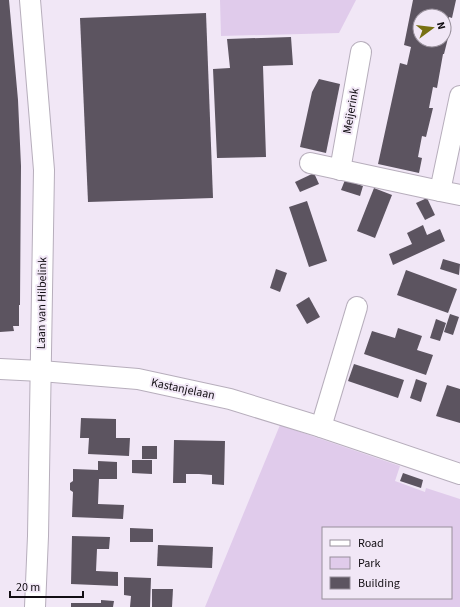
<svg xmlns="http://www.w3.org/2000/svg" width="460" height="607" font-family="'Source Sans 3',sans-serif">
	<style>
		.green { fill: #e0cbeb; fill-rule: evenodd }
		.building { fill: #5c5460 }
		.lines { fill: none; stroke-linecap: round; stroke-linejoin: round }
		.minor-casing { stroke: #b7aebc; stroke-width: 22 }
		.minor { stroke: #fff; stroke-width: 20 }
		.labels { text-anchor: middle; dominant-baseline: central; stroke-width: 4; stroke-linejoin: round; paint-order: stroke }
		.street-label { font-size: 12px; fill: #120e13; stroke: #f1e7f6 }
	</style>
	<rect width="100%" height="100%" fill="#f1e7f6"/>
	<g class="green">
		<path d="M220 0H356L339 33 221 36Z"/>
		<path d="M280 425 400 466 395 481 425 492 426 488 460 499V607H205ZM323 528H451V598H323Z"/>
	</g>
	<g class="building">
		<path d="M0 0H9L18 100 21 166 20 305H19V326H13L14 331 0 332Z"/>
		<path d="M413 0H456L452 18 449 17 445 36 444 16H420V40H444V37L448 38 444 54H443L437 88 433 87 429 108H433L426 137 422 136 418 157 422 158 419 173 378 164 400 63 407 65 411 47 404 45Z"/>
		<path d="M206 13 213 198 88 202 80 18Z"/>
		<path d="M291 37 293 65 263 66 266 157 217 158 213 69 230 68 227 39Z"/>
		<path d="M319 79 340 84 326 153 300 147 312 92Z"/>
		<path d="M314 173 319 184 300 192 295 182Z"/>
		<path d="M345 180 363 186 360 196 341 190Z"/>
		<path d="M374 188 392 195 375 238 357 231Z"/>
		<path d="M427 198 435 215 425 220 416 203Z"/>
		<path d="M307 201 327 261 309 267 289 207Z"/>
		<path d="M423 225 427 235 440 229 445 241 393 265 389 254 412 244 407 233Z"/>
		<path d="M443 259 460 264 459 275 440 269Z"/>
		<path d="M276 269 287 273 280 292 270 288Z"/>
		<path d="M406 270 457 289 448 313 397 295Z"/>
		<path d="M309 297 320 317 307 324 296 305Z"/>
		<path d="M450 314 459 317 453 335 444 332Z"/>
		<path d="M436 319 446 323 440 341 430 338Z"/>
		<path d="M398 328 422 336 417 350 433 355 426 375 364 354 372 331 395 338Z"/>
		<path d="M354 364 404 380 398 398 348 381Z"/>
		<path d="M416 379 427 383 421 402 410 398Z"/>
		<path d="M447 385 460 389V423L436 416Z"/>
		<path d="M81 418 116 419V438H130L129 456 88 454 89 438H80Z"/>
		<path d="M174 440 225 441 224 485 212 484V475L199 474H186V483H173Z"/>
		<rect x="142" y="446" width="15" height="13"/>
		<path d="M132 460H152V474L132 473Z"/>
		<path d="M98 461 117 462V479H99L98 504 124 505 123 519 72 517 73 492 70 490V483L73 481V469L98 470Z"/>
		<path d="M403 473 423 480 421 488 400 481Z"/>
		<path d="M130 528 153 529V542H130Z"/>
		<path d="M72 536 110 537 109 549H97L96 571 118 572V586L71 584Z"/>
		<path d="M158 545 213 547 212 568 157 566Z"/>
		<path d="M124 577 151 578 150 607H130L131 596 124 595Z"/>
		<path d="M152 589H173L172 607H152Z"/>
		<path d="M101 600 114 601 113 607H71V603H101Z"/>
	</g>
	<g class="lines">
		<defs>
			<g id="minor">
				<path d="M30 0 44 170 38 536 35 607"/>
				<path d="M460 96 440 191 460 195"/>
				<path d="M310 163 440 191"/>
				<path d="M340 170 361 52"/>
				<path d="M0 369 41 371 138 379 230 399 321 427 460 474"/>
				<path d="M321 427 357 307"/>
			</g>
		</defs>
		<use href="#minor" class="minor-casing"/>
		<use href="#minor" class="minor"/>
	</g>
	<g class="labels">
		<g class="street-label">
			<text transform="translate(351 111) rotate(-80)">Meijerink</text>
			<text transform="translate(42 303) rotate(-89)">Laan van Hilbelink</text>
			<text transform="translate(183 389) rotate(12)">Kastanjelaan</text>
		</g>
	</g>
	<rect x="322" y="527" width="130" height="72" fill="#f1e7f6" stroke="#98909b"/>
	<rect x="330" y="540" width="20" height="6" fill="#ffffff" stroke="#98909b"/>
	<text x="358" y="547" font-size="12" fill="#120e13">Road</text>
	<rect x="330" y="557" width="20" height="12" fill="#e0cbeb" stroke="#98909b"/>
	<text x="358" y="567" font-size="12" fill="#120e13">Park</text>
	<rect x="330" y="577" width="20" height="12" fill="#5c5460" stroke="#98909b"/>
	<text x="358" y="587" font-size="12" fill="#120e13">Building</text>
	<g transform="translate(432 28) rotate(75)"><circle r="19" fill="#f1e7f6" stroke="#98909b"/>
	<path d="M0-3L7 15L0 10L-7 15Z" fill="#787112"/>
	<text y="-6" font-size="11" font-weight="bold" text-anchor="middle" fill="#120e13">N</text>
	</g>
	<path d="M10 591v6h73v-6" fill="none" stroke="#120e13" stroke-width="2"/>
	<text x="16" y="591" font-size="12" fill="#120e13" stroke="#f1e7f6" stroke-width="3" paint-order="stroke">20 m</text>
</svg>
